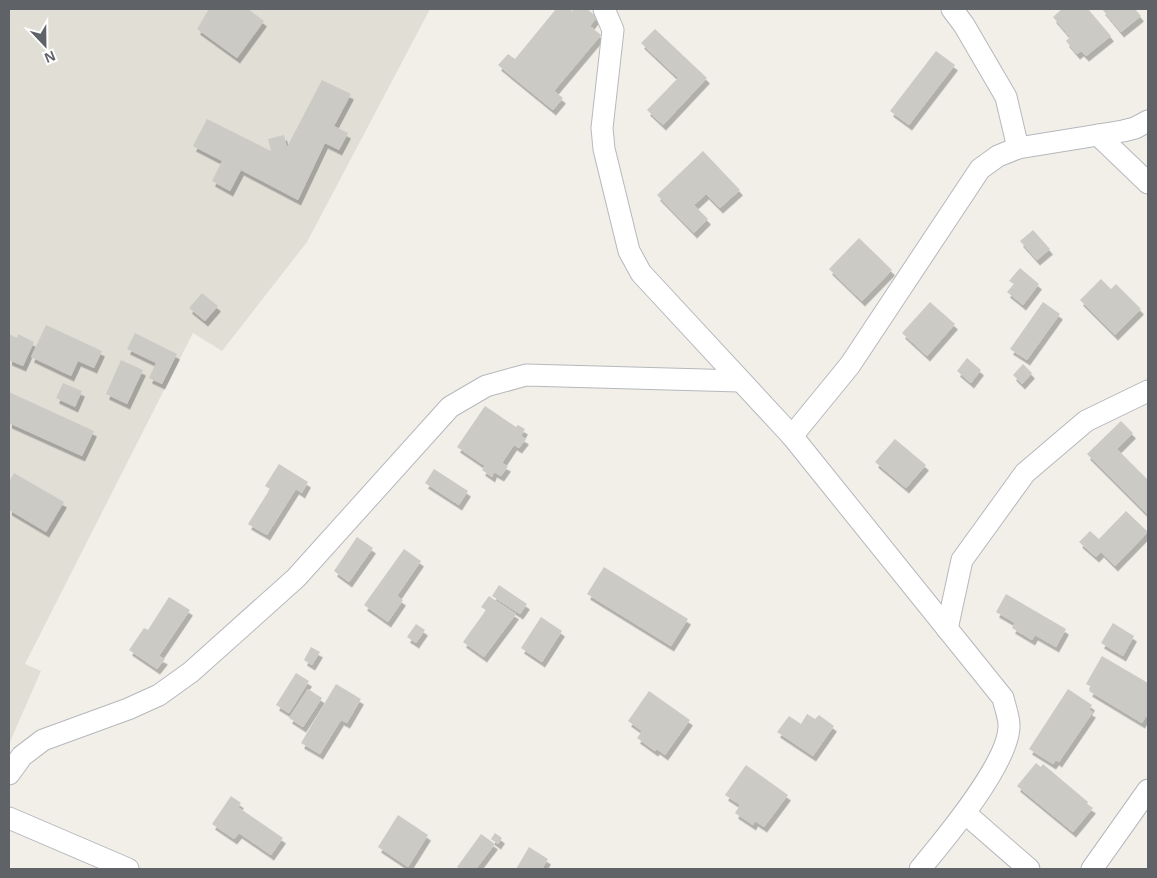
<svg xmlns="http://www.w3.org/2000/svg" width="1157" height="878" font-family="Helvetica,sans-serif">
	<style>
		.education { fill: #e1ded6 }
		.building { fill: #cccac5; filter: url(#shadow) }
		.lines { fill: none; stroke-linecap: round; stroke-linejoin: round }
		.street-casing { stroke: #b5b8bc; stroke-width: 23 }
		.street { stroke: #fff; stroke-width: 21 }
	</style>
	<defs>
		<filter id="shadow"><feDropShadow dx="3" dy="5.5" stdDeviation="0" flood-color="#0004"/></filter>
	</defs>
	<rect width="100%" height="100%" fill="#f1efe8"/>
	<path class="education" d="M9 9H430L307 242 222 351 193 333 25 664 41 671 9 744Z"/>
	<g class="building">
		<path d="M209 9H248L264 21 237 58 197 29Z"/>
		<path d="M556 9H569L572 11 574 9H587L597 17 590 26 601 35 554 91 563 98 553 110 498 65 508 54 515 59Z"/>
		<path d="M1062 9H1088L1111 36 1086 56 1081 51 1077 54 1066 41 1070 37 1053 17Z"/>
		<path d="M1102 9H1135L1141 16 1121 32Z"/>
		<path d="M655 29 707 78 663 125 647 110 678 78 641 43Z"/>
		<path d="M936 51 955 65 909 125 890 111Z"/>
		<path d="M322 80 351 94 334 126 348 133 339 150 325 143 298 200 241 170 230 191 212 181 222 161 193 146 207 119 271 151 268 139 284 135 287 147Z"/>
		<path d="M703 151 740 190 720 208 706 194 694 205 708 219 694 233 657 195Z"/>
		<path d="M1033 230 1050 249 1037 260 1020 241Z"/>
		<path d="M859 238 892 270 862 301 829 269Z"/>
		<path d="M1020 268 1039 284 1023 305 1007 292 1014 284 1009 281Z"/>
		<path d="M1101 279 1111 289 1116 284 1141 309 1115 335 1080 300Z"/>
		<path d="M202 293 218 306 205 321 189 308Z"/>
		<path d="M930 302 955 324 927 356 902 333Z"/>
		<path d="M1043 302 1060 314 1027 360 1010 349Z"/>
		<path d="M46 325 102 351 94 368 78 361 71 376 31 357Z"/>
		<path d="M135 333 177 354 162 384 149 378 156 363 127 349Z"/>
		<path d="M9 334 17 338 18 334 34 342 23 366 9 360Z"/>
		<path d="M967 358 981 370 971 383 957 371Z"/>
		<path d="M121 360 143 370 127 404 106 394Z"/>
		<path d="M1023 364 1032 373 1022 384 1013 375Z"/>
		<path d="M63 383 82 391 75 407 56 398Z"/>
		<path d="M9 392 94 431 82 456 9 423Z"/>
		<path d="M485 406 516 427 518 425 525 429 521 436 526 439 519 448 514 445 502 463 508 466 501 476 494 472 492 477 482 470 485 466 457 447Z"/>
		<path d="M1121 421 1133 433 1117 449 1148 480V515L1087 454Z"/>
		<path d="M895 439 926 465 906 488 875 462Z"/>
		<path d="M279 464 308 482 302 493 296 489 267 535 248 524 270 489 265 486Z"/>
		<path d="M434 469 468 491 459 505 425 483Z"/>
		<path d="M14 473 64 502 46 532 9 510V482Z"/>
		<path d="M1126 511 1148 532 1115 566 1101 552 1096 557 1079 542 1090 531 1099 539Z"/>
		<path d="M357 537 373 548 349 582 334 571Z"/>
		<path d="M404 549 421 561 397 596 403 600 388 622 364 605Z"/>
		<path d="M604 567 688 619 671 646 587 594Z"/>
		<path d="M499 585 527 604 520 614 492 596Z"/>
		<path d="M1006 594 1066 629 1056 647 1035 635 1032 640 1012 628 1015 623 996 612Z"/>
		<path d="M489 596 516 614 484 657 463 642 486 610 481 607Z"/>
		<path d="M169 597 190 610 159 656 165 659 157 669 129 650 144 628 148 630Z"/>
		<path d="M541 617 562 631 542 662 521 648Z"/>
		<path d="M1113 623 1134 636 1123 656 1101 643Z"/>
		<path d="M416 624 425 630 416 643 407 637Z"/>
		<path d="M311 647 320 652 312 665 304 660Z"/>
		<path d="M1102 656 1148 683V717L1146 716 1142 723 1089 691 1092 687 1086 684Z"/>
		<path d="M296 673 309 681 289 713 276 705Z"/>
		<path d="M336 684 361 699 347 723 341 720 320 754 301 743Z"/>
		<path d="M308 689 322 698 303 727 289 718Z"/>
		<path d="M1068 689 1092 705 1089 710 1093 712 1059 762 1056 760 1053 764 1029 749Z"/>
		<path d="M649 691 690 720 665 755 657 749 655 751 637 738 642 731 628 721Z"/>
		<path d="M807 714 815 719 819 715 834 726 813 756 777 732 789 716 801 724Z"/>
		<path d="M1036 763 1041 767 1043 764 1088 802 1087 804 1093 808 1073 832 1017 786Z"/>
		<path d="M746 765 788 795 764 827 755 821 753 825 735 813 740 805 725 795Z"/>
		<path d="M231 796 241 803 238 807 283 838 271 855 239 833 234 839 212 824Z"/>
		<path d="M398 815 428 835 408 867 378 847Z"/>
		<path d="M495 833 502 838 498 844 491 839Z"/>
		<path d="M481 834 495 844 476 869H460L457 867Z"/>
		<path d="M529 847 548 859 542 869H516Z"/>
	</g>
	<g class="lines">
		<defs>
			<g id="street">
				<path d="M604 9 613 30 602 128 604 149 629 251 641 273 792 436 1003 698C1005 707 1009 717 1009 725 1010 762 944 840 920 869"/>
				<path d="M952 9 964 25 1006 97 1018 148"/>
				<path d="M1098 135 1148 183"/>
				<path d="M792 436 850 365 980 169 998 156 1018 148 1123 131 1135 128 1148 121"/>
				<path d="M947 629 962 560 1025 473 1086 421 1148 391"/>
				<path d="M9 774 22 756 43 740 128 709 159 695 191 672 296 578 450 407 486 386 526 375 740 381"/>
				<path d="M966 814 1029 869"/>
				<path d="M9 818 128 869"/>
				<path d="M1092 869 1148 790"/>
			</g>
		</defs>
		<use href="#street" class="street-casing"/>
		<use href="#street" class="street"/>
	</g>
	<rect width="1157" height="878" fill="none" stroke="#5f6368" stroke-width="20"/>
	<g transform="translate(45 45) rotate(158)" stroke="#ffffff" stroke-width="4" paint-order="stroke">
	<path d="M0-4L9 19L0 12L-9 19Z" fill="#5f6368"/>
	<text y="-8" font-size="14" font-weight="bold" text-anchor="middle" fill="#5f6368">N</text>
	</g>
</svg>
